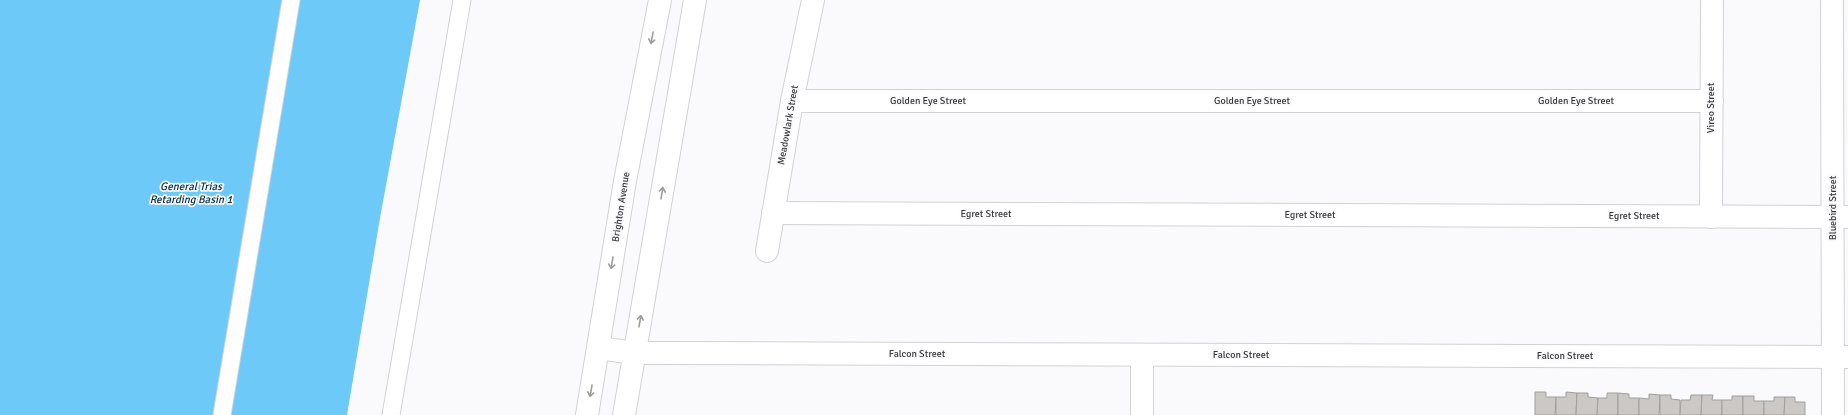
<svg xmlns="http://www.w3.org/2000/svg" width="1848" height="415" font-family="Signika,sans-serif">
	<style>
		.water { fill: #6dc9f8 }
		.building { fill: #cbc8c6; stroke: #a19f9d }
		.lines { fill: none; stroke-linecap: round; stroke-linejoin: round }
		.lane-casing { stroke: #d2d2d5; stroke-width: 19 }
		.street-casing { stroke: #d2d2d5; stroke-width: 24 }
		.secondary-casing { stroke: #d2d2d5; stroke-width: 24 }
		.lane { stroke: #fff; stroke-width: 17 }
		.street { stroke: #fff; stroke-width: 22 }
		.secondary { stroke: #fff; stroke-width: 22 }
		.oneway { stroke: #9c9c9c }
		.labels { text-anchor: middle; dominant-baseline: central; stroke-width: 3.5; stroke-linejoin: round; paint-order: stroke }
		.street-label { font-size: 10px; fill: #39393a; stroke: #fafafd }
		.water-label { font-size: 11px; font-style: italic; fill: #032e41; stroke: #fafafd }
	</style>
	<rect width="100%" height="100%" fill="#fafafd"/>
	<path class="water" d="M0 0H420L380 218 347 415H0Z"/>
	<g class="building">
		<path d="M1535 392H1546V397H1556L1555 415H1535Z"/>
		<path d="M1566 392 1577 393 1576 415H1556V397H1566Z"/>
		<path d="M1577 393H1588V397L1598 398 1597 415H1576Z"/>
		<path d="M1607 393H1618V415H1597L1598 398H1607Z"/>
		<path d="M1618 393 1629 394V398H1639V415H1618Z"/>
		<path d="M1649 394 1660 395 1659 415H1639V398L1649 399Z"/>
		<path d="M1660 395H1671V399L1680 400V415H1660Z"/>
		<path d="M1691 395H1702L1701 415H1680L1681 400H1690Z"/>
		<path d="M1702 395H1713L1712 400H1722V415H1701Z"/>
		<path d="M1732 396H1743V415H1722V400H1732Z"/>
		<path d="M1743 396H1754V401H1764V415H1743Z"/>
		<path d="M1774 397H1785L1784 415H1764V401H1774Z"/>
		<path d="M1785 397H1795V402H1805V415H1784Z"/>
	</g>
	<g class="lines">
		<defs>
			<g id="lane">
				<path d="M222 415 291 0"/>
				<path d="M391 415 462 0"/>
			</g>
			<g id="street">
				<path d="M1832 0 1833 415"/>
				<path d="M792 101H1712"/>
				<path d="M773 213 1848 217"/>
				<path d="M1711 217 1712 0"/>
				<path d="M767 251 792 101 813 0"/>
				<path d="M599 348 634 353H658L1848 357"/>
				<path d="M1142 415V355"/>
			</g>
			<g id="secondary">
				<path d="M587 415 625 181 660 0"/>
				<path d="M624 415 695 0"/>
			</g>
		</defs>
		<use href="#lane" class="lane-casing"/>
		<use href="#street" class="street-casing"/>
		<use href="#secondary" class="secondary-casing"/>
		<use href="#lane" class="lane"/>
		<use href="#street" class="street"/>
		<use href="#secondary" class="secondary"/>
	</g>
	<defs><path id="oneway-shaft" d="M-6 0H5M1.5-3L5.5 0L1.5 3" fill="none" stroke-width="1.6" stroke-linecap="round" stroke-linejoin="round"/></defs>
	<g class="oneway">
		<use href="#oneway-shaft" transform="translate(652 38) rotate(101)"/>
		<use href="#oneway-shaft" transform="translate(662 193) rotate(-80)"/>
		<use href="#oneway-shaft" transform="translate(612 263) rotate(99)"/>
		<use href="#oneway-shaft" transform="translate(640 321) rotate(-80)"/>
		<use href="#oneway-shaft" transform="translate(591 391) rotate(100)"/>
	</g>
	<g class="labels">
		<g class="street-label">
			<text x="928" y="101">Golden Eye Street</text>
			<text x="1252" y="101">Golden Eye Street</text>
			<text x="1576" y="101">Golden Eye Street</text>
			<text transform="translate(1711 108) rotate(-90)">Vireo Street</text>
			<text transform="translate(788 125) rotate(-80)">Meadowlark Street</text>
			<text transform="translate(621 207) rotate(-81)">Brighton Avenue</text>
			<text transform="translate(1833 208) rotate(-90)">Bluebird Street</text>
			<text x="986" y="214">Egret Street</text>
			<text x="1310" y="215">Egret Street</text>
			<text x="1634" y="216">Egret Street</text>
			<text x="917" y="354">Falcon Street</text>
			<text x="1241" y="355">Falcon Street</text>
			<text x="1565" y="356">Falcon Street</text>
		</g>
		<g class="water-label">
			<text x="191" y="186">General Trias<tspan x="191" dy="13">Retarding Basin 1</tspan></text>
		</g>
	</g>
</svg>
